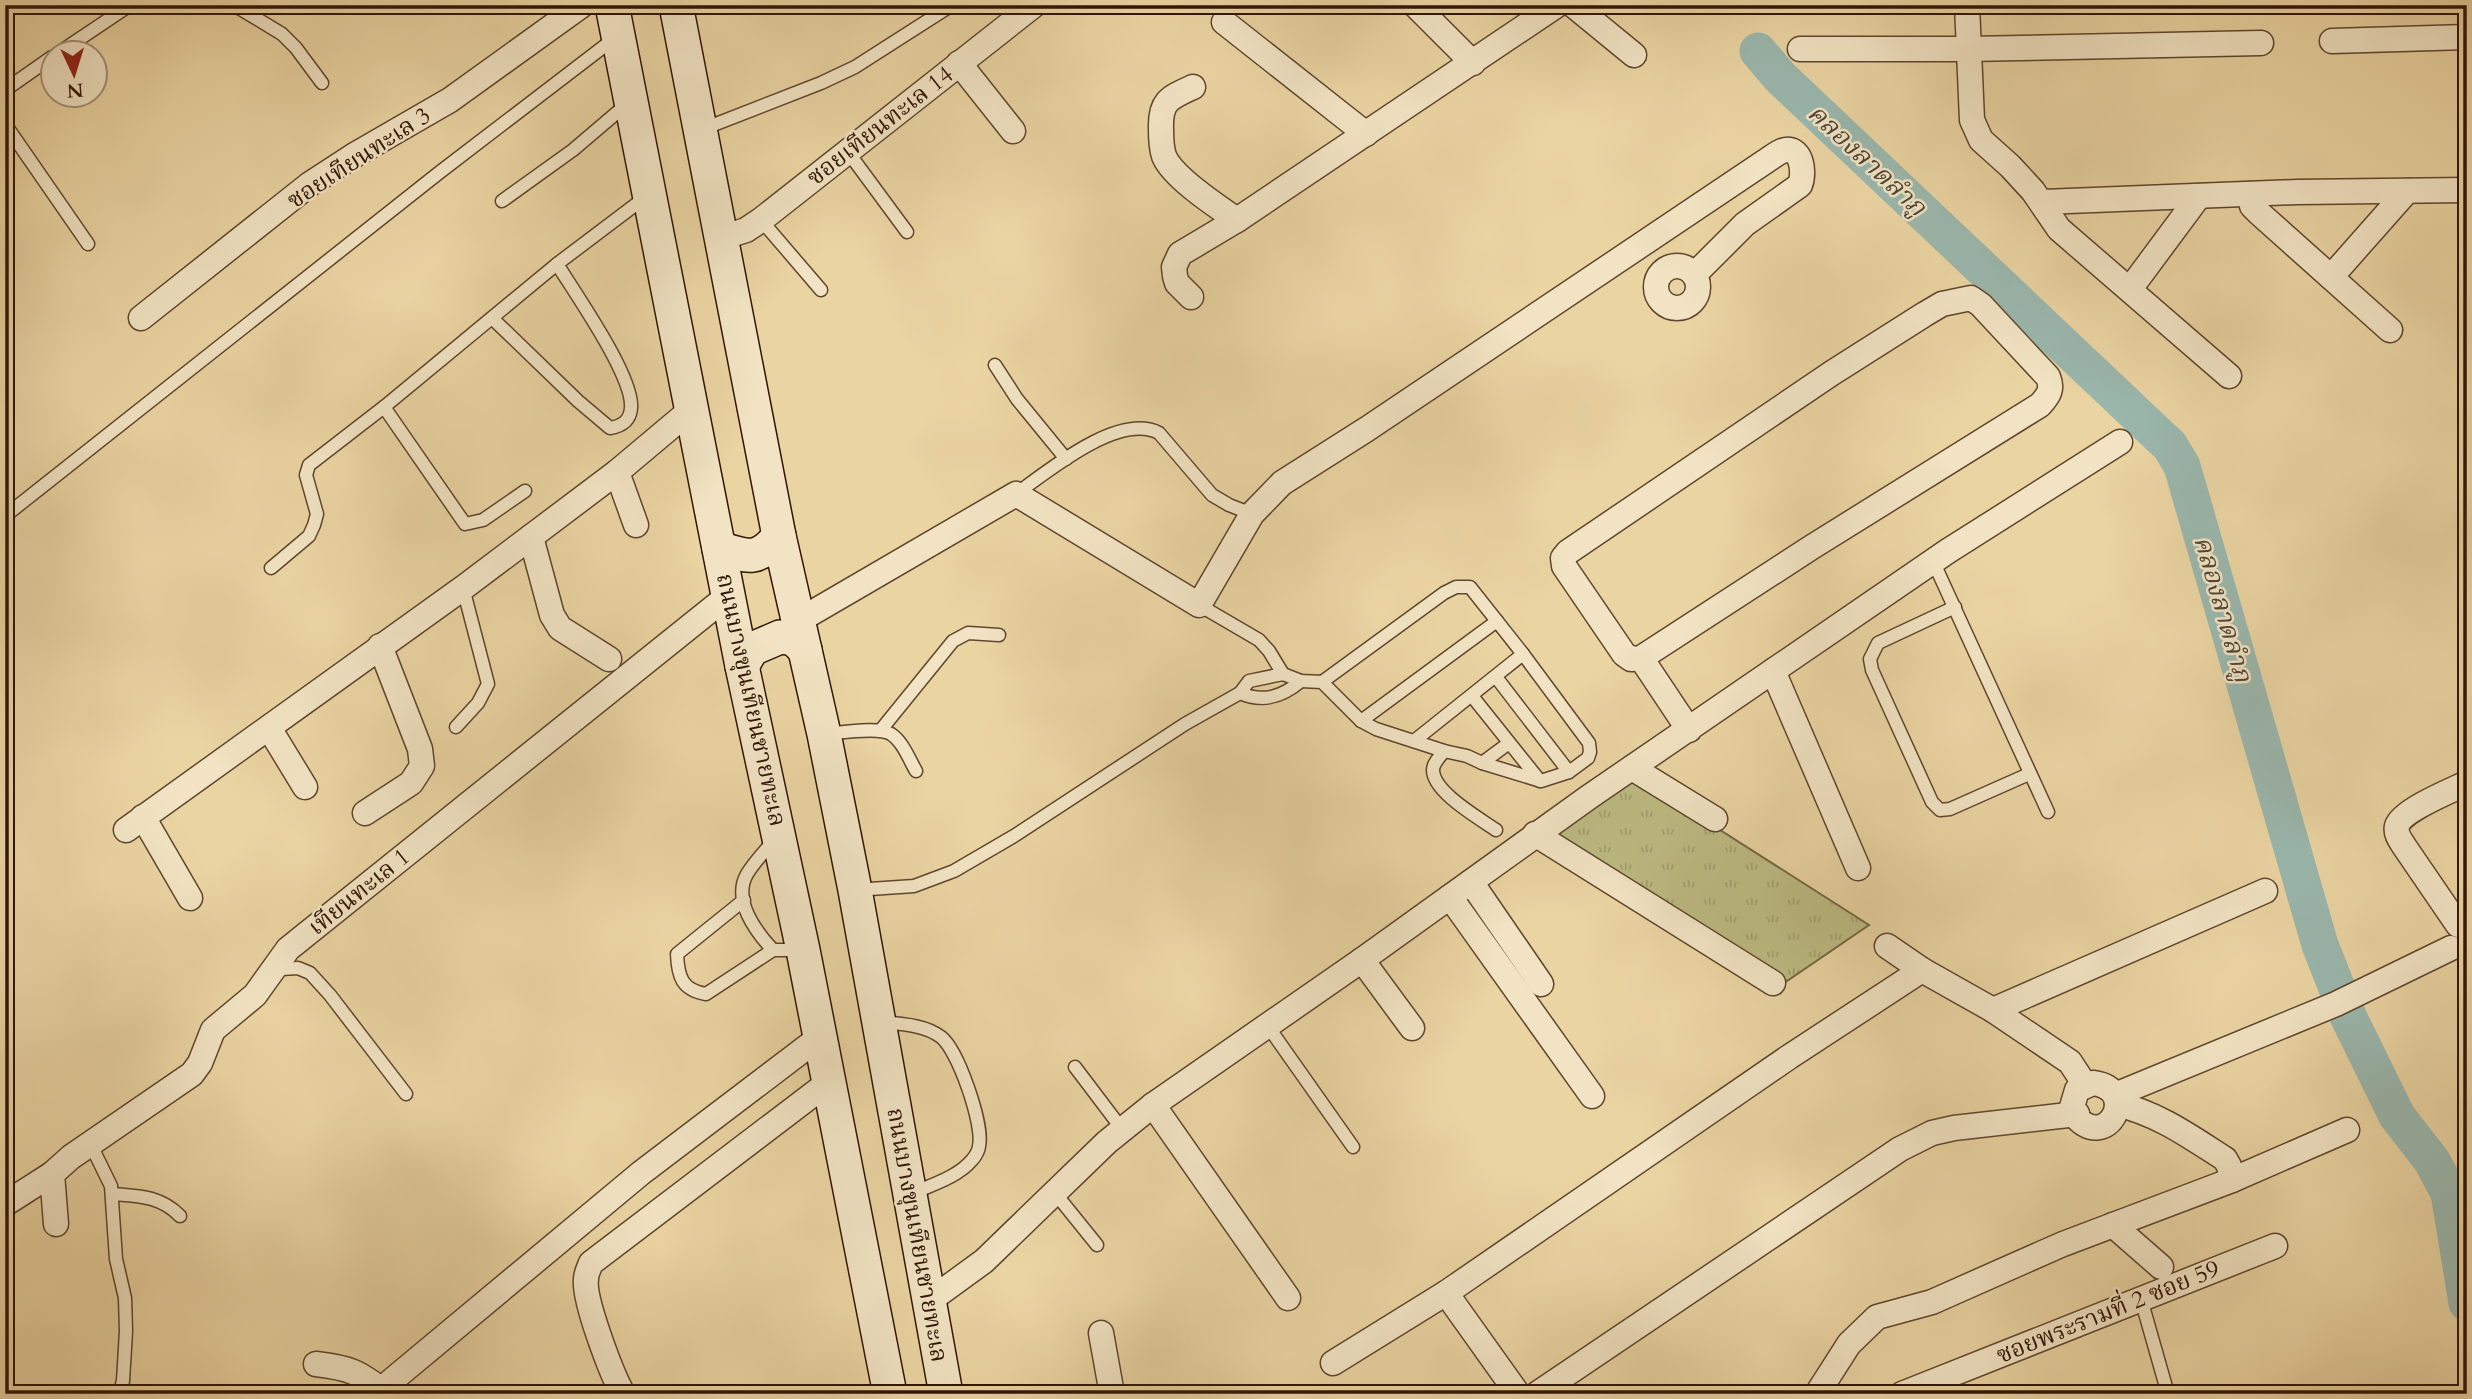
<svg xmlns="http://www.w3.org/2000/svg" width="2472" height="1399" font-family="Cardo,'Noto Serif Thai',serif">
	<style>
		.grass { fill: url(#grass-tufts); stroke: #766844; stroke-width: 2 }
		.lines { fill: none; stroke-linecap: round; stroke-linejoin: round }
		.river { stroke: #9ab7ad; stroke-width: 37 }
		.service-casing { stroke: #5f462e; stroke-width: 15 }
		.minor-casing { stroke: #5f462e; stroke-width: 27 }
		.secondary-casing { stroke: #311607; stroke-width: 36 }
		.service { stroke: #f1e3c3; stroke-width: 12 }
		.minor { stroke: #f1e3c3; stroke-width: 24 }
		.secondary { stroke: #f1e3c3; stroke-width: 33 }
		.labels { text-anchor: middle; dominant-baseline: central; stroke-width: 5; stroke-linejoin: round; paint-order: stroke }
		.street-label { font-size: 24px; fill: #311607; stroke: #f1e3c3 }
		.water-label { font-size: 26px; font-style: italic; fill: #504639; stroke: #f1e3c3 }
	</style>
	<defs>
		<pattern id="grass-tufts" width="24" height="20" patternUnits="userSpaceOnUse" patternTransform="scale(1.75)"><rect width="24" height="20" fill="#bcbb81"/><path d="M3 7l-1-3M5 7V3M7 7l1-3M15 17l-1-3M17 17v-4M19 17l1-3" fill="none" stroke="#a2a06e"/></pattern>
	</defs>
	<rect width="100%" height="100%" fill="#ead4a2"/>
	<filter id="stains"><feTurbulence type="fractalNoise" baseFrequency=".00286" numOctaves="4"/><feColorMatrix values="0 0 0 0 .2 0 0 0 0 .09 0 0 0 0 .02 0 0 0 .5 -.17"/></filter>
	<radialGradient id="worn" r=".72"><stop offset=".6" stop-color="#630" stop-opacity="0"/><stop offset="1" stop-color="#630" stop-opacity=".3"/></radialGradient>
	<path class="grass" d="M1634 775 1869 925 1787 981 1552 833Z"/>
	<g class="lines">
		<path class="river" d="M1758 51 1780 77 2170 446 2182 466 2320 945 2348 1016 2397 1116 2432 1161 2449 1193 2467 1303"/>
		<defs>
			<g id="service">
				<path d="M234 5 282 34 296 48 322 83"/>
				<path d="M60 52 130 5"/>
				<path d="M5 90 52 57"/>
				<path d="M5 124 88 244"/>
				<path d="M703 129 821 83 855 67 952 5"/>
				<path d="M848 152 907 232"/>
				<path d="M502 201 573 150 627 104"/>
				<path d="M761 220 821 290"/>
				<path d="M492 318 578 401 610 428C622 426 630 421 631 408 634 377 575 293 557 264"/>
				<path d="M995 365 1017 399 1066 459"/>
				<path d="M384 407 465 524 483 520 525 491"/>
				<path d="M1016 494C1048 471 1119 412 1159 433L1212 495 1229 505 1252 514"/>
				<path d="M5 516 440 172 615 38"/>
				<path d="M1933 561 2048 812"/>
				<path d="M271 568 309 536 314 525 317 514 306 475 309 465 384 407 557 264 647 196"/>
				<path d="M1199 605 1259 640 1269 651 1283 674"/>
				<path d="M1955 607 1878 643 1870 659 1872 670 1932 802 1940 810 1950 809 2029 774"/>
				<path d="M1496 677 1569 772"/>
				<path d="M1322 682 1444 593 1456 587H1470L1523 654 1414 741"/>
				<path d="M1240 693C1263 703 1282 697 1301 681"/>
				<path d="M1472 696 1540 781"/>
				<path d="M1361 721 1497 621"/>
				<path d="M456 727 478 703 488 684 463 588"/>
				<path d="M880 731 953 641 968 633 999 635"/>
				<path d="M824 734C840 733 878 726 891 734 903 742 909 759 916 771"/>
				<path d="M1444 751C1440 757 1433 763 1433 770 1433 792 1479 818 1496 830"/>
				<path d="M1482 763 1509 743"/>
				<path d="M775 839C766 850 754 862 747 874 732 900 756 932 773 950H803"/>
				<path d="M855 890 914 886 954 871 1014 836 1185 724 1240 693 1249 681 1283 674 1301 681 1322 682 1361 721 1376 729 1444 751 1467 756 1482 763 1541 781 1569 772 1588 758 1590 752 1589 743 1523 654"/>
				<path d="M744 900 677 954C678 977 682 990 706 994L773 950"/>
				<path d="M276 966 281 969 298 968 310 973 330 995 406 1094"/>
				<path d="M879 1022C899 1024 924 1024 941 1037 958 1050 984 1125 979 1146 979 1150 975 1157 972 1160 958 1177 931 1185 911 1194"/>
				<path d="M1267 1025 1353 1147"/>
				<path d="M1075 1067 1122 1129"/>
				<path d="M90 1143 111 1186 116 1259 125 1298 126 1331 123 1381 119 1394"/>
				<path d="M1055 1193 1097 1245"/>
				<path d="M113 1194C139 1196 161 1196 180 1216"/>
				<path d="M2141 1299 2168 1394"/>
				<path d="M601 1394 617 1384"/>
			</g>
			<g id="minor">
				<path d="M1415 5 1473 63"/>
				<path d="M1573 5 1634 55"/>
				<path d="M1967 5 1972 120 1981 140 2010 166 2033 191 2059 229 2229 376"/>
				<path d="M1224 22 1366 134"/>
				<path d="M2332 41 2467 37"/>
				<path d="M1800 49H1968L2261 43"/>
				<path d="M959 63 1013 131"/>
				<path d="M1193 87C1169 98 1160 101 1161 129 1161 138 1161 147 1164 156 1172 177 1218 207 1237 220L1557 5"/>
				<path d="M2250 194 2252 206 2259 213 2390 330"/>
				<path d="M2043 202 2297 192 2467 190"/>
				<path d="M721 238 746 230 761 220 1034 5"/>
				<circle cx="1677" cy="287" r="21"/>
				<path d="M2331 277 2407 191"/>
				<path d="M2130 289 2199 196"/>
				<path d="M1191 297 1177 283 1175 276 1174 267 1180 254 1237 220"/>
				<path d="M141 318 310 184 353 156 450 100 582 5"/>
				<path d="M617 472 636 525"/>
				<path d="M531 537 552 615 560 628 609 659"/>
				<path d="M798 621 1016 494 1199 605 1252 514 1282 483 1367 429 1766 161C1771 158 1777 153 1782 151 1802 144 1805 173 1800 185L1745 224 1695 274"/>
				<path d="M1641 658 1812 547 2040 405C2049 395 2053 389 2048 377L1981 305 1971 298 1942 304 1925 314 1832 373 1568 552 1563 558 1564 566 1624 654 1631 659 1641 658 1689 730"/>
				<path d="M1773 671 1858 868"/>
				<path d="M269 728 305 787"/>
				<path d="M1632 768 1715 819"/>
				<path d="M365 813 411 783 422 766 420 749 380 646"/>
				<path d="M143 817 190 898"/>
				<path d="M126 830 463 588 617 472 692 409"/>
				<path d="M1535 834 1773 983"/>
				<path d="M1471 882 1541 984"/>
				<path d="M1450 897 1592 1096"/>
				<path d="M2458 925 2404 846C2401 841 2395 834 2397 826 2401 811 2452 790 2467 783"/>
				<path d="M1887 946 1922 970 1993 1010 2070 1062 2085 1085"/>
				<path d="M1362 960 1412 1028"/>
				<path d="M1993 1010 2265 891"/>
				<path d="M2093 1083C2141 1089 2107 1153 2075 1116L2077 1114 2072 1107 2077 1090Z"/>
				<path d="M2115 1095 2336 1004 2451 948"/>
				<path d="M1153 1105 1288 1298"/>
				<path d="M2232 1180 2347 1130"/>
				<path d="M5 1204 52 1174"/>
				<path d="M56 1224 52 1174 71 1157 192 1074 200 1063 213 1030 255 995 288 949 729 595"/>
				<path d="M2113 1225 2161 1267"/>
				<path d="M1446 1293 1518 1394"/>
				<path d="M929 1301 984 1261 1107 1142 1153 1105 1362 960 1589 797 1948 551 2120 442"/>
				<path d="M1101 1333 1112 1394"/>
				<path d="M1333 1363 1446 1293 1789 1057 1922 970"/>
				<path d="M316 1364C351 1368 358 1372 386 1393"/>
				<path d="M386 1394 390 1382 641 1173 820 1037"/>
				<path d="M623 1394C612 1375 583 1299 586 1279 586 1274 589 1268 591 1263L829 1082"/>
				<path d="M1537 1394 1900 1149 1932 1133 1954 1128 2077 1114"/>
				<path d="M1817 1394 1849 1344 1877 1317 1932 1302 2063 1244 2232 1180 2229 1166 2225 1159C2189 1136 2159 1114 2117 1104"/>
				<path d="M1902 1394 2275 1246"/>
			</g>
			<g id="secondary">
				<path d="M612 5 742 666 803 950 890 1394"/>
				<path d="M676 5 779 536 824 734 855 890 946 1394"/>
				<path d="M719 548C748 557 758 562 779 536"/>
				<path d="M742 666 752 649 780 637 794 639 805 650"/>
			</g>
		</defs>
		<use href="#service" class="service-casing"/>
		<use href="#minor" class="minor-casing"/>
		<use href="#secondary" class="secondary-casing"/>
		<use href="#service" class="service"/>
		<use href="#minor" class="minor"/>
		<use href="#secondary" class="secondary"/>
	</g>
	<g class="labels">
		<g class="street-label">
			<text transform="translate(880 126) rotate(-38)">ซอยเทียนทะเล 14</text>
			<text transform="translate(359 158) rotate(-33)">ซอยเทียนทะเล 3</text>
			<text transform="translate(751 700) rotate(78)">ถนนบางขุนเทียนชายทะเล</text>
			<text transform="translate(359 892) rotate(-39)">เทียนทะเล 1</text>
			<text transform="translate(917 1235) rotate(80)">ถนนบางขุนเทียนชายทะเล</text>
			<text transform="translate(2108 1312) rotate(-22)">ซอยพระรามที่ 2 ซอย 59</text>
		</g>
		<g class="water-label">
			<text transform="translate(1867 160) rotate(43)">คลองลาดลำภู</text>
			<text transform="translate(2223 609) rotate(74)">คลองลาดลำภู</text>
		</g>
	</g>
	<rect width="2472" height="1399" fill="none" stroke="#ead4a2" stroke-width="28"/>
	<rect x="7" y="7" width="2458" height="1385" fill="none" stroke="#311607" stroke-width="3.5"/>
	<rect x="14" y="14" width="2444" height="1371" fill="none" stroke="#311607" stroke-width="2"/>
	<g transform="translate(74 74) rotate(176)"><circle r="33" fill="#f1e3c3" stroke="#a49178" stroke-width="2"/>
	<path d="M0-5L12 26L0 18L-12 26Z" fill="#8f2418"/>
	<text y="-10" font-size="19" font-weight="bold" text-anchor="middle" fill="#311607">N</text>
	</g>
	<rect width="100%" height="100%" filter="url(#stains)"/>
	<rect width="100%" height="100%" fill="url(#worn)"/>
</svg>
